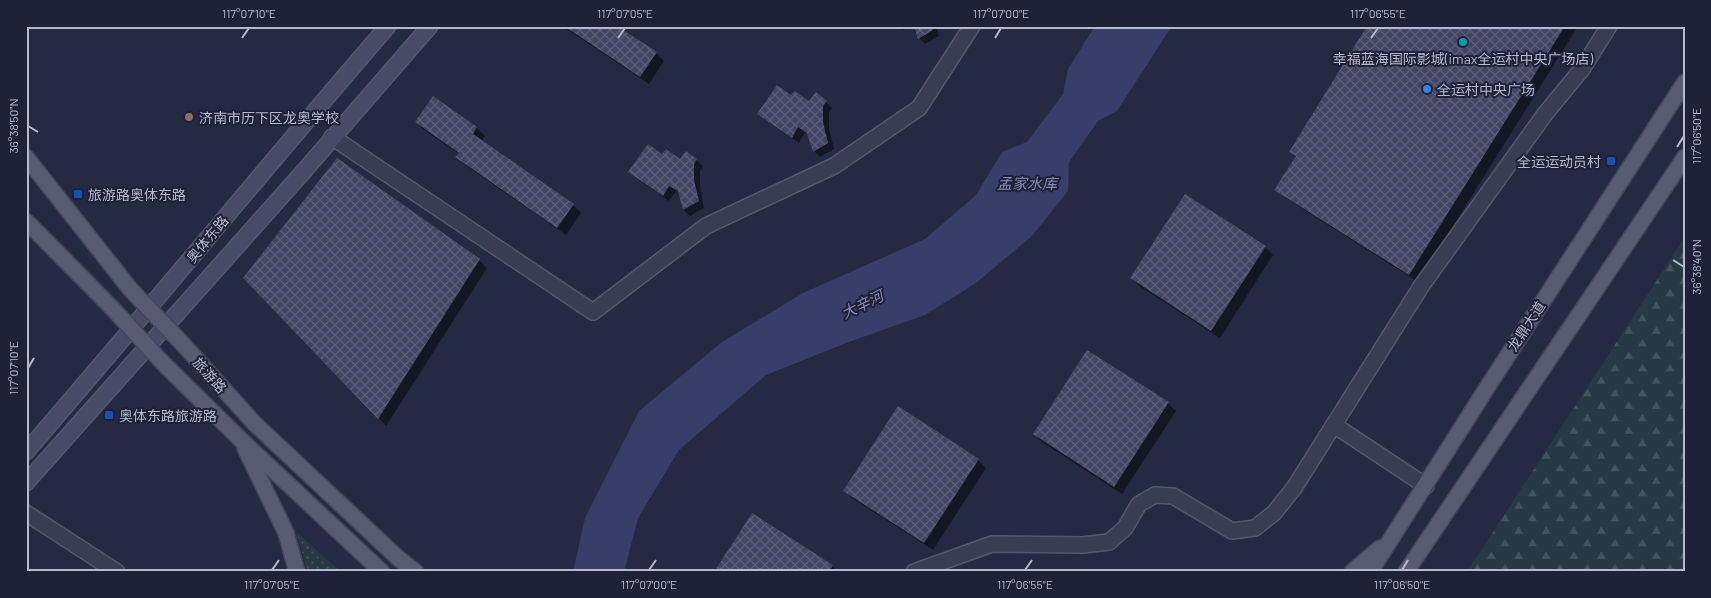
<svg xmlns="http://www.w3.org/2000/svg" width="1711" height="598" font-family="Barlow,'Noto Sans SC',sans-serif">
	<style>
		.forest { fill: url(#forest-firs) }
		.park { fill: url(#park-dots) }
		.water { fill: #363e69 }
		.shadow { fill: #0007 }
		.building { fill: url(#building-cross-hatch) }
		.lines { fill: none; stroke-linecap: round; stroke-linejoin: round }
		.minor-casing { stroke: #55586d; stroke-width: 18 }
		.secondary-casing { stroke: #55586d; stroke-width: 18 }
		.primary-casing { stroke: #43465c; stroke-width: 18 }
		.minor { stroke: #393d53; stroke-width: 15 }
		.secondary { stroke: #474b66; stroke-width: 15 }
		.primary { stroke: #575c73; stroke-width: 15 }
		.primary-bridge-casing { stroke: #43465c; stroke-width: 18; stroke-linecap: butt }
		.primary-bridge { stroke: #575c73; stroke-width: 15 }
		.ticks { fill: none; stroke: #b7b9cd; stroke-width: 2 }
		.culture-dot { fill: #0f9aa8; stroke: #1e2238; stroke-width: 2 }
		.shop-dot { fill: #3f7fe0; stroke: #1e2238; stroke-width: 2 }
		.education-dot { fill: #8d6e63; stroke: #1e2238; stroke-width: 2 }
		.transit-dot { fill: #1a4fb4; stroke: #1e2238; stroke-width: 2 }
		.labels { text-anchor: middle; dominant-baseline: central; stroke-width: 4; stroke-linejoin: round; paint-order: stroke }
		.poi-label { font-size: 14px; fill: #b7b9cd; stroke: #1e2238; text-anchor: start }
		.street-label { font-size: 14px; fill: #b7b9cd; stroke: #1e2238 }
		.water-label { font-size: 15px; font-style: italic; fill: #848cb9; stroke: #1e2238 }
		.neatline { fill: none; stroke: #b7b9cd; stroke-width: 2 }
		.ticks-label { font-size: 12px; text-anchor: middle; fill: #b7b9cd }
	</style>
	<defs>
		<pattern id="forest-firs" width="22" height="20" patternUnits="userSpaceOnUse" patternTransform="scale(1.25)"><rect width="22" height="20" fill="#273944"/><path d="M5 1l3.5 6h-7zM16 11l3.5 6h-7z" fill="#44545e"/></pattern>
		<pattern id="park-dots" width="8" height="8" patternUnits="userSpaceOnUse" patternTransform="scale(1.25)"><rect width="8" height="8" fill="#273944"/><path d="M2 2h.1M6 6h.1" fill="none" stroke="#44545e" stroke-width="1.8" stroke-linecap="round"/></pattern>
		<pattern id="building-cross-hatch" width="8" height="8" patternUnits="userSpaceOnUse" patternTransform="scale(1.25)"><rect width="8" height="8" fill="#424664"/><path d="M0 0l8 8M0 8l8-8" fill="none" stroke="#5b5f79"/></pattern>
	</defs>
	<rect width="100%" height="100%" fill="#252a43"/>
	<path class="forest" d="M1685 237V572H1467Z"/>
	<path class="park" d="M296 532 341 572H308Z"/>
	<path class="water" d="M1095 26H1172L1117 111 1098 121 1069 162 1068 191 1032 236 976 283 925 315 846 343 766 375 679 450 638 518 624 572H573L585 518 639 411 722 342 803 293 925 239 976 195 1002 152 1027 142 1063 94 1068 69Z"/>
	<g class="shadow">
		<path d="M562 26H615L656 53 664 61 649 84Z"/>
		<path d="M898 26H906L904 30Z"/>
		<path d="M916 26H936L939 36 925 44 919 38Z"/>
		<path d="M1369 26H1578L1418 282 1284 197 1276 189 1296 157 1290 151Z"/>
		<path d="M792 97 809 103 826 102 832 108 829 112V129L834 149 820 157 814 151 809 135 805 132 799 143 765 120 759 114Z"/>
		<path d="M433 98 477 128 485 136 481 141 573 205 581 213 566 235 465 165 457 157 459 154 424 130 416 122Z"/>
		<path d="M687 152 703 166 700 171V187L704 208 690 216 684 210 680 193 676 191 669 201 636 178 630 172 663 155 680 161Z"/>
		<path d="M1185 195 1265 247 1273 255 1220 338 1139 286 1131 278Z"/>
		<path d="M479 260 487 268 386 426 245 278Z"/>
		<path d="M1168 403 1176 411 1122 494 1042 442 1034 434Z"/>
		<path d="M978 460 986 468 933 550 852 498 844 490Z"/>
		<path d="M752 514 832 566 838 572H715Z"/>
	</g>
	<g class="building">
		<path d="M564 26H617L657 52 640 77Z"/>
		<path d="M914 26H932L933 30 918 39Z"/>
		<path d="M1367 26H1565L1409 275 1274 190 1296 156 1289 152Z"/>
		<path d="M777 85 791 95 795 91 809 101 816 92 827 101 823 106V122L828 143 813 152 807 133 798 127 792 138 757 114Z"/>
		<path d="M433 96 477 127 473 134 574 204 557 228 455 157 459 153 415 122Z"/>
		<path d="M648 144 662 154 666 149 680 159 686 151 697 159 694 164V180L699 201 683 210 678 191 669 186 663 196 628 172Z"/>
		<path d="M337 158 480 259 378 419 243 278Z"/>
		<path d="M1185 194 1266 246 1211 331 1130 278Z"/>
		<path d="M1087 350 1169 402 1114 487 1033 434Z"/>
		<path d="M898 406 979 459 924 543 843 491Z"/>
		<path d="M752 513 833 565 829 572H714Z"/>
	</g>
	<g class="lines">
		<defs>
			<g id="minor">
				<path d="M332 137 593 312 706 226 834 166 919 108 972 26"/>
				<path d="M1334 425 1426 486"/>
				<path d="M26 513 117 572"/>
				<path d="M914 572 992 544 1083 545 1109 542 1125 528 1139 504 1155 495 1173 496 1232 531 1255 528 1274 513 1294 488 1422 285 1545 114 1582 69 1609 26"/>
			</g>
			<g id="secondary">
				<path d="M26 452C148 311 266 167 388 26"/>
				<path d="M26 483 304 171 430 26"/>
			</g>
			<g id="primary">
				<path d="M26 157 131 290"/>
				<path d="M26 221 114 310"/>
				<path d="M181 342 254 423 398 558 416 572"/>
				<path d="M162 362 241 440 382 572"/>
				<path d="M245 448 286 533 297 572"/>
				<path d="M1352 572 1380 548"/>
				<path d="M1370 572 1490 383 1685 82"/>
				<path d="M1406 572 1685 157"/>
			</g>
		</defs>
		<use href="#minor" class="minor-casing"/>
		<use href="#secondary" class="secondary-casing"/>
		<use href="#primary" class="primary-casing"/>
		<use href="#minor" class="minor"/>
		<use href="#secondary" class="secondary"/>
		<use href="#primary" class="primary"/>
		<defs>
			<g id="primary-bridge">
				<path d="M131 290 181 342"/>
				<path d="M114 310 162 362"/>
			</g>
		</defs>
		<use href="#primary-bridge" class="primary-bridge-casing"/>
		<use href="#primary-bridge" class="primary-bridge"/>
	</g>
	<path class="ticks" d="M242 38 249 28M618 38 625 28M995 38 1001 28M1371 38 1378 28M28 126 38 132M1677 147 1684 136M1673 260 1684 267M28 368 34 358M272 570 279 560M649 570 656 560M1025 570 1032 560M1402 570 1408 560"/>
	<circle class="culture-dot" cx="1463" cy="42" r="5"/>
	<circle class="shop-dot" cx="1427" cy="89" r="5"/>
	<circle class="education-dot" cx="189" cy="117" r="5"/>
	<g class="transit-dot">
		<rect x="1606" y="156" width="10" height="10" rx="2.5"/>
		<rect x="73" y="189" width="10" height="10" rx="2.5"/>
		<rect x="104" y="410" width="10" height="10" rx="2.5"/>
	</g>
	<g class="labels">
		<g class="poi-label">
			<text x="1463" y="58" text-anchor="middle">幸福蓝海国际影城(imax全运村中央广场店)</text>
			<text x="1437" y="89">全运村中央广场</text>
			<text x="199" y="117">济南市历下区龙奥学校</text>
			<text x="1601" y="161" text-anchor="end">全运运动员村</text>
			<text x="88" y="194">旅游路奥体东路</text>
			<text x="119" y="415">奥体东路旅游路</text>
		</g>
		<g class="street-label">
			<text transform="translate(207 239) rotate(-50)">奥体东路</text>
			<text transform="translate(1526 326) rotate(-57)">龙鼎大道</text>
			<text transform="translate(210 375) rotate(48)">旅游路</text>
		</g>
		<g class="water-label">
			<text x="1027" y="183">孟家水库</text>
			<text transform="translate(862 304) rotate(-26)">大辛河</text>
		</g>
	</g>
	<rect width="1711" height="598" fill="none" stroke="#1e2238" stroke-width="55"/>
	<rect x="28" y="28" width="1656" height="542" class="neatline"/>
	<g class="ticks-label">
		<text x="249" y="18">117°07'10"E</text>
		<text x="625" y="18">117°07'05"E</text>
		<text x="1001" y="18">117°07'00"E</text>
		<text x="1378" y="18">117°06'55"E</text>
		<text transform="translate(14 126) rotate(-90)" y="4">36°38'50"N</text>
		<text transform="translate(1697 136) rotate(-90)" y="4">117°06'50"E</text>
		<text transform="translate(1697 267) rotate(-90)" y="4">36°38'40"N</text>
		<text transform="translate(14 368) rotate(-90)" y="4">117°07'10"E</text>
		<text x="272" y="589">117°07'05"E</text>
		<text x="649" y="589">117°07'00"E</text>
		<text x="1025" y="589">117°06'55"E</text>
		<text x="1402" y="589">117°06'50"E</text>
	</g>
</svg>
